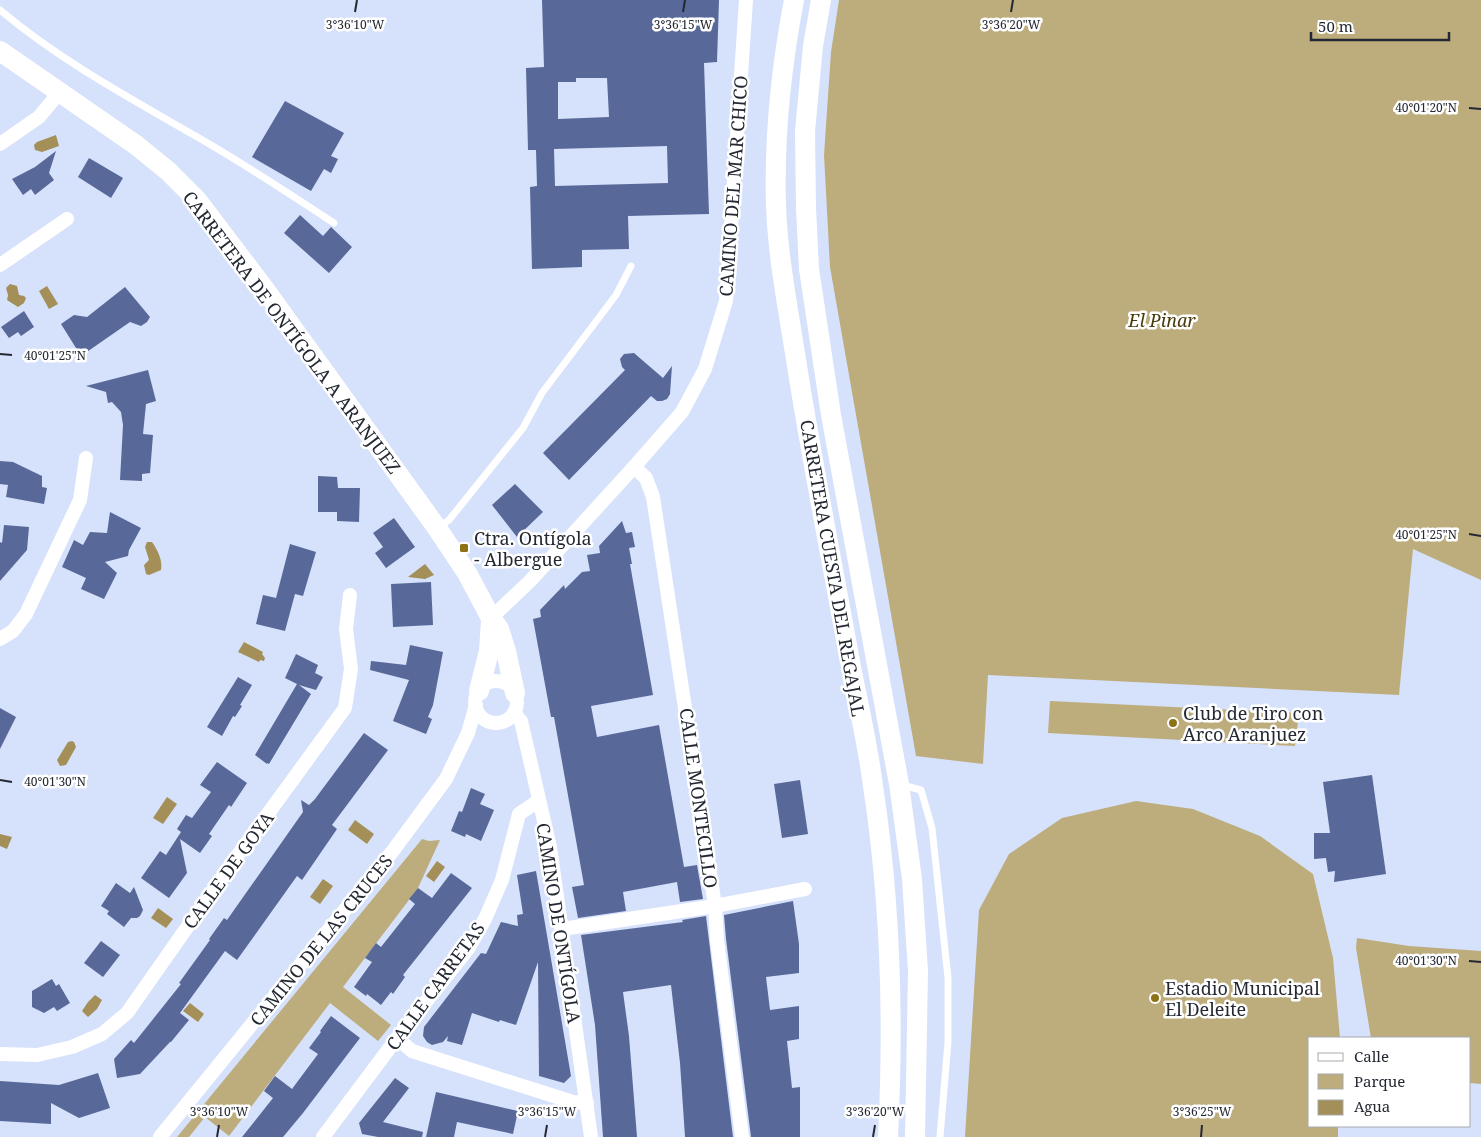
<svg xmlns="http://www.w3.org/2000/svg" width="1481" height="1137" font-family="'Noto Serif',serif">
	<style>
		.green { fill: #bdad7d }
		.water { fill: #a38f57 }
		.building { fill: #586999; fill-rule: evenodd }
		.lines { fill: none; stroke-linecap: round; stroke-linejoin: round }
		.lane { stroke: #fff; stroke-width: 7 }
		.street { stroke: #fff; stroke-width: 14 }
		.secondary { stroke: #fff; stroke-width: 20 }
		.ticks { fill: none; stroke: #242832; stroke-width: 2 }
		.poi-dot { fill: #8d7216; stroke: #fff; stroke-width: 2 }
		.labels { text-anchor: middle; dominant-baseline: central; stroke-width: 5; stroke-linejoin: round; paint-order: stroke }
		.street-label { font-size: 18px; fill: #242832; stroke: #fff }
		.park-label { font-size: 18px; font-style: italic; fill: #483a0a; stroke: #fff }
		.poi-label { font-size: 18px; fill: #242832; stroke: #fff; text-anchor: start }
		.ticks-label { font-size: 12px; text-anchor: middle; fill: #242832; stroke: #fff; stroke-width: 5; stroke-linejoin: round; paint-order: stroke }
	</style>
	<rect width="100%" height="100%" fill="#d6e1fb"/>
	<g class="green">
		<path d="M839 0H1481V580L1413 549 1399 695 988 675 983 764 916 756 830 267 824 155 831 52Z"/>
		<path d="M1050 701 1299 713 1295 746 1048 733Z"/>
		<path d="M1136 801 1193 809 1260 836 1313 874 1333 958 1340 1038H1310V1126H1338V1137H965L979 910 1009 854 1062 818Z"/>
		<path d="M422 839 429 841 440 840 418 888 343 987 391 1025 378 1041 330 1003 229 1136 205 1117 189 1137H177Z"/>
		<path d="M1357 938 1409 946 1481 951V1084L1470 1083V1038H1371L1356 948Z"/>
	</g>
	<g class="water">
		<path d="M56 135 59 146 42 152 35 150 34 145 37 142Z"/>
		<path d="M10 284 17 286 19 295 24 296 26 298 24 303 18 307 7 300 8 295 6 288Z"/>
		<path d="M47 286 58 304 49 309 39 291Z"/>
		<path d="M147 542H152C157 549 163 560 161 570L149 575 146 574 144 565 149 560 145 547Z"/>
		<path d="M425 564 434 575 425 579 408 577Z"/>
		<path d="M244 642 263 652 262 654 265 658 264 661 260 660 259 662 238 652Z"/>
		<path d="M72 741 74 742 76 747 66 765 60 766 57 760 68 742Z"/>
		<path d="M167 797 177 804 163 824 153 818Z"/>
		<path d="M355 820 374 834 367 844 348 830Z"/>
		<path d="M0 834 12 837 7 849 0 846Z"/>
		<path d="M437 861 445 867 434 882 426 876Z"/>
		<path d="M323 879 333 886 320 904 310 897Z"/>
		<path d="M158 908 173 919 166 928 151 918Z"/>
		<path d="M95 995 102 1000 97 1009 88 1017 82 1011 88 1002Z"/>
		<path d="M190 1003 204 1014 198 1022 183 1011Z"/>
	</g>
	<g class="building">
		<path d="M542 0H719L717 62 704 63 709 214 628 216 629 249 582 250V267L532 269 530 187 537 186 536 150H528L526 68 544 67ZM576 78H607L609 117 558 119V82H576ZM667 146 668 183 555 186 554 149Z"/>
		<path d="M285 101 344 133 331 156 338 159 331 173 324 169 311 191 252 157Z"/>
		<path d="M56 151 49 173 54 180 35 195 31 189 23 195 12 179 35 167Z"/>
		<path d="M89 158 123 178 111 198 78 177Z"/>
		<path d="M300 215 323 236 331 227 352 247 329 273 284 233Z"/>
		<path d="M125 287 150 317 147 322 141 326 130 322 81 356 61 324 74 315 87 317Z"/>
		<path d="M24 311 34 327 21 336 18 332 9 338 1 327Z"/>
		<path d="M634 353 663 378 672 366 670 394 667 399 662 401H657L651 396 569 480 543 453 625 370 622 367 620 359 624 354Z"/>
		<path d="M148 370 156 401 146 404 143 434 153 435 150 473 142 474V481L120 480 123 425 121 412 112 402 108 403 106 392 86 386Z"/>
		<path d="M0 461 13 462 42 476V487L47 488 44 504 6 497 8 485 0 484Z"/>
		<path d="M318 476 337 477 338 488H360L359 522 337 521V512H318Z"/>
		<path d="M515 484 543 512 517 537 492 505Z"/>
		<path d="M110 512 141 528 129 550 128 556 105 562 117 573 104 599 81 589 86 578 62 567 74 540 83 545 90 532 107 533Z"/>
		<path d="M394 518 415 547 386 568 375 553 383 547 373 533Z"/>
		<path d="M622 521 626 533 632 532 635 547 629 548 632 564H630L653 695 591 706 597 737 659 725 684 867 697 865 703 899 680 902 677 882 623 892 626 911 578 918 572 887 584 885 554 717H551L533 619 541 617 540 610 564 585 565 589 582 572 590 571 587 555 600 553 599 546Z"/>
		<path d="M4 525 29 527 27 550 0 581V542L2 543Z"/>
		<path d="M290 544 316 552 303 596 295 594 285 631 256 624 263 595 276 598Z"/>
		<path d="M431 582 433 625 393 627 391 584Z"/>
		<path d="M410 645 443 652 433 705 428 717 432 719 426 734 393 721 409 680 370 670 371 661 406 665Z"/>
		<path d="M296 654 318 665 315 673 323 677 316 690 299 685 311 694 269 764 267 763V764L255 755 297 684 285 678Z"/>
		<path d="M238 677 252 685 240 705 242 706 235 717 233 716 222 736 207 727Z"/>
		<path d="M0 708 16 717 0 749Z"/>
		<path d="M364 733 388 750 332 825 337 829 302 880 297 876 237 960 225 951 180 1013 189 1020 171 1042H170L140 1074 117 1078 114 1059 131 1040 134 1043 181 984 179 983 210 940 209 939 224 918 227 920 303 812 301 800 309 805 315 799Z"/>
		<path d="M217 762 247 783 231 807 229 805 209 834 212 836 200 853 180 839 187 873 169 898 141 878 160 851 166 855 181 832 177 829 186 815 192 818 211 792 200 785Z"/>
		<path d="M1372 775 1386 874 1334 882 1335 871 1328 872 1326 858 1314 859V833H1330L1323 782Z"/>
		<path d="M800 780 808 834 782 838 774 784Z"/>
		<path d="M471 788 485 794 480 804 494 810 481 841 466 834 465 837 451 831 459 811 462 812Z"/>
		<path d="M536 871 571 1076 564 1083 539 1076 538 962 516 1025 500 1020 499 1022 472 1013 462 1045 447 1041 448 1036 443 1042 432 1045 427 1042 423 1036 424 1027 481 953 486 954 501 922 518 926 517 915 523 914 517 875Z"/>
		<path d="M451 873 472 888 403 975 405 977 393 994 391 992 381 1005 367 994 366 996 354 987 372 962 365 958 376 943 381 947 415 904 409 899 418 888 432 898Z"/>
		<path d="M116 883 130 893 134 887 143 910 140 916 137 918H131L124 927 107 914 109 911 101 906Z"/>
		<path d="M793 901 799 944V973L766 977 770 1010 799 1006V1039L787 1041 792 1088 800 1087V1137H751L726 939 724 915Z"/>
		<path d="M706 916 733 1137H685L680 1063 671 985 623 992 629 1036 637 1137H603L595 1025 581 935 683 922 682 920Z"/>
		<path d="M101 941 120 955 103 977 84 963Z"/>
		<path d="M52 979 56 986 59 984 70 1003 57 1011 54 1007 44 1013 32 1007V991Z"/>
		<path d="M331 1016 360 1038 303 1113 283 1137H242L273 1098 264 1091 275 1076 292 1089 318 1054 309 1048 321 1032 320 1031Z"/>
		<path d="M98 1073 110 1108 79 1118 51 1103V1124L0 1121V1081L59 1085Z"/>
		<path d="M395 1078 409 1088 383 1122 423 1132 422 1137H378L362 1134 359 1123Z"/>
		<path d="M436 1092 518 1111 513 1134 457 1122 454 1137H426Z"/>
	</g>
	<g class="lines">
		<g class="lane">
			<path d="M0 10C58 59 126 96 192 134 240 161 287 192 334 223"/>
			<path d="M438 528 449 520 523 428 542 393 616 295 631 266"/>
			<path d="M902 785 921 790 932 828 948 978V1042L940 1137"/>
		</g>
		<g class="street">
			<path d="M0 144 39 117 59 93"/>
			<path d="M0 265 67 219"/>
			<path d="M634 467 646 478 653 497 715 906 717 940 742 1137"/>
			<path d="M491 618 530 581 634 467 682 412 705 369 726 301 746 0"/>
			<path d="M0 639 13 631 26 614 80 500 86 458"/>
			<circle cx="496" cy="702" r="21"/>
			<path d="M514 713 521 721 550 847 591 1137"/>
			<path d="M562 929 715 906 805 889"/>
			<path d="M397 1038 412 1051 573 1102 587 1103"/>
			<path d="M0 1054 37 1055 72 1047 102 1034 127 1013 235 859 345 708 351 669 346 629 350 595"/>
			<path d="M160 1137 392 852 446 779 468 733 476 705"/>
			<path d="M323 1137 397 1038 468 949 485 919 502 880 519 814 538 801"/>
		</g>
		<g class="secondary">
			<path d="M794 0C781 68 774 137 776 206 778 260 789 313 797 366 813 467 833 567 851 667 859 707 868 746 873 786 891 904 894 1018 888 1137"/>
			<path d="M821 0 813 46 805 131 806 208 809 269 831 415 899 784 912 879 918 971 915 1137"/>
			<path d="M0 51 136 145 168 171 197 200 266 291 437 528 467 573 491 618 499 629 506 651 515 693"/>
			<path d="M479 691 489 651 491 620"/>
		</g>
	</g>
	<path class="ticks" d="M355 12 357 0M683 12 685 0M1011 12 1013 0M1469 108 1481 109M0 354 12 355M1469 534 1481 536M0 780 12 782M1469 961 1481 962M217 1137 219 1125M545 1137 547 1125M873 1137 875 1125M1201 1137 1202 1125"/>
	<g class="poi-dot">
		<rect x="459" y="543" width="10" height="10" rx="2.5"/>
		<circle cx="1173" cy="723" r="5"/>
		<circle cx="1155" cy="998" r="5"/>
	</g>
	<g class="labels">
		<g class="street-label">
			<text transform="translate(733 186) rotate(-86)">CAMINO DEL MAR CHICO</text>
			<text transform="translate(292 332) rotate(53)">CARRETERA DE ONTÍGOLA A ARANJUEZ</text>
			<text transform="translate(833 568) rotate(80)">CARRETERA CUESTA DEL REGAJAL</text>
			<text transform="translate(699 798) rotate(82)">CALLE MONTECILLO</text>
			<text transform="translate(228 870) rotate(-54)">CALLE DE GOYA</text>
			<text transform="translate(559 923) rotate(81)">CAMINO DE ONTÍGOLA</text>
			<text transform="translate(321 940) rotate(-51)">CAMINO DE LAS CRUCES</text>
			<text transform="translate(435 986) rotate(-54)">CALLE CARRETAS</text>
		</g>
		<g class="park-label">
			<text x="1162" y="320">El Pinar</text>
		</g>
		<g class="poi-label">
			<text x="474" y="538">Ctra. Ontígola<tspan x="474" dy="21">- Albergue</tspan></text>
			<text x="1183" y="713">Club de Tiro con<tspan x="1183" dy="21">Arco Aranjuez</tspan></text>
			<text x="1165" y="988">Estadio Municipal<tspan x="1165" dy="21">El Deleite</tspan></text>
		</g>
	</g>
	<g class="ticks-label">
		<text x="355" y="29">3°36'10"W</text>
		<text x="683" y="29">3°36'15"W</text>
		<text x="1011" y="29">3°36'20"W</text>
		<text x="1426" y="112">40°01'20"N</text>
		<text x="55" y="360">40°01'25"N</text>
		<text x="1426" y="539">40°01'25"N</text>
		<text x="55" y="786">40°01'30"N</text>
		<text x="1426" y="965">40°01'30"N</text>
		<text x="219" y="1116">3°36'10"W</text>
		<text x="547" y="1116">3°36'15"W</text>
		<text x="875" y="1116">3°36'20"W</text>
		<text x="1202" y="1116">3°36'25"W</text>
	</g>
	<rect x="1308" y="1037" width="162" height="90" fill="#ffffff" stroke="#a7a9ad"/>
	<rect x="1318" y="1053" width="25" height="8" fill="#ffffff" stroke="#a7a9ad"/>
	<text x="1354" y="1062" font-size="15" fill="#242832">Calle</text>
	<rect x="1318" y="1074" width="25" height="15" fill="#bdad7d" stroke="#a7a9ad"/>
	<text x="1354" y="1087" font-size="15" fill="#242832">Parque</text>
	<rect x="1318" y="1100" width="25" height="15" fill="#a38f57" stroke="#a7a9ad"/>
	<text x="1354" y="1112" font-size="15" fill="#242832">Agua</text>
	<path d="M1311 32v8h138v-8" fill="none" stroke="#242832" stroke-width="2.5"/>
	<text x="1318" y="32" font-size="15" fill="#242832" stroke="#ffffff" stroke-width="4" paint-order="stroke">50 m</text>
</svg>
